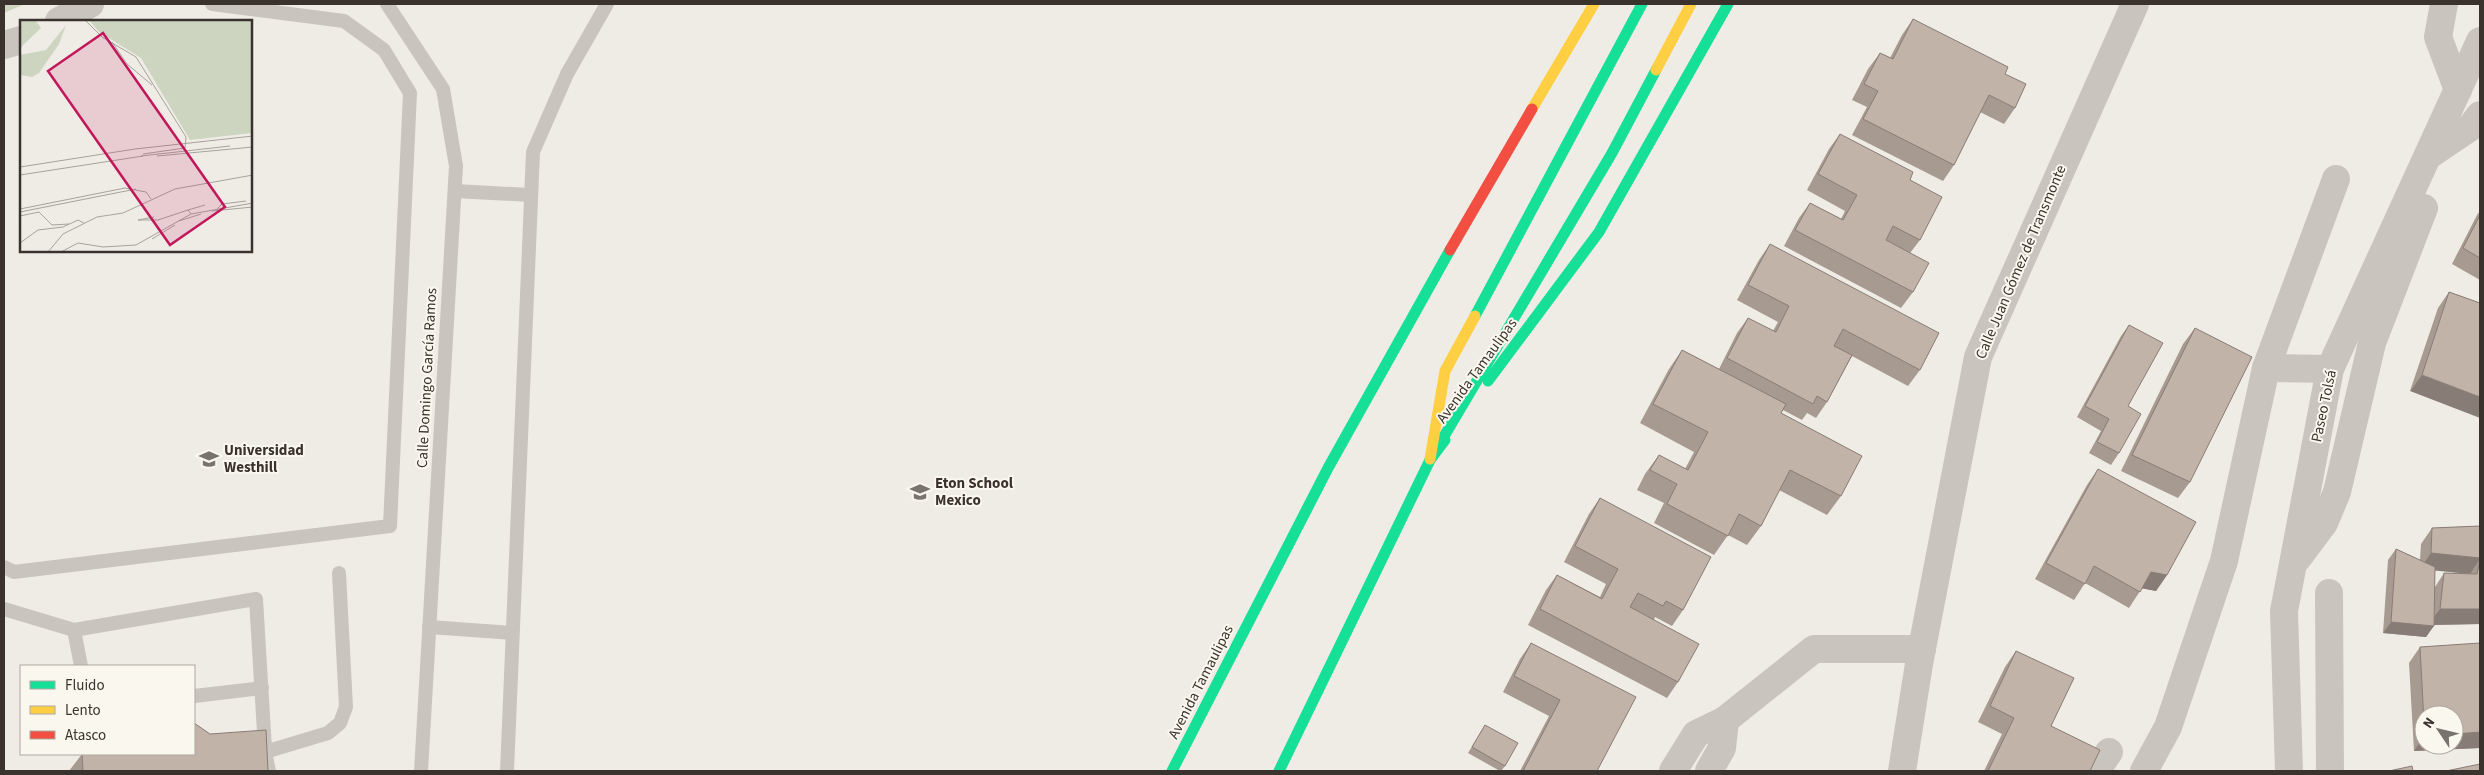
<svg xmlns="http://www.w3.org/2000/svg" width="2484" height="775" font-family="'Source Sans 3',sans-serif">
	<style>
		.green { fill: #cdd5c1 }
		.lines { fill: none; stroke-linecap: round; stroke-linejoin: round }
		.lane { stroke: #c9c5be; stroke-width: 14 }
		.street { stroke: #c9c5be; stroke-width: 28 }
		.fast { stroke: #16e098; stroke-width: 11 }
		.slow { stroke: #ffcf43; stroke-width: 11 }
		.jam { stroke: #f24e42; stroke-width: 11 }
		.wall { fill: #a79a90; fill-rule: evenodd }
		.shaded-wall { fill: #887d76 }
		.building { fill: #c2b3a8; stroke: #887d76 }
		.labels { text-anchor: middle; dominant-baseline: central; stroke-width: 4; stroke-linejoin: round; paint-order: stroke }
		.street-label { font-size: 15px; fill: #3a322c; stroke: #faf7ee }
		.poi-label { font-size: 15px; font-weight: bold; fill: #3a322c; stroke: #faf7ee; text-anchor: start }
		.inset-road { fill: none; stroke: #a7a29c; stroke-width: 1 }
		.view { fill: #c2185b; fill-opacity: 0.15; stroke: #c2185b; stroke-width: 2.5 }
		.inset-edge { fill: none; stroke: #3a322c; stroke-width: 2.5 }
	</style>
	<rect width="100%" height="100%" fill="#efece6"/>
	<path class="green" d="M4 4H25L4 13Z"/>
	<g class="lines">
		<g class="lane">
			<path d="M387 4 443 89 456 166 421 771"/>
			<path d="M455 191 531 195"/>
			<path d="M4 567 14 572 390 526 410 93 384 50 344 21 212 4"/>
			<path d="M4 609 74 630 256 599 265 749"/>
			<path d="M429 627 512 633"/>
			<path d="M74 630 81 666"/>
			<path d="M194 696 262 688"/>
			<path d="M269 771 265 752 328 733 340 723 346 707 339 573"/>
			<path d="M507 771 533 152 567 74 607 4"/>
		</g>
		<g class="street">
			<path d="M2444 4 2438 37 2458 90"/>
			<path d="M59 21 90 4"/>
			<path d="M4 45 21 40"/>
			<path d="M2428 156 2471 127 2480 115"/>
			<path d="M2266 368 2336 179"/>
			<path d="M2297 559 2324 523 2337 492 2372 343 2424 208"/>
			<path d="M2329 593 2330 771"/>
			<path d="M1673 771 1696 734 1725 720 1814 649H1922"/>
			<path d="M1709 771 1722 748 1725 720"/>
			<path d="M1902 771 1919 664 1978 357 2135 4"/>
			<path d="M2096 771 2109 752"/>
			<path d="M2144 771 2168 727 2224 561 2266 368 2330 369"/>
			<path d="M2289 771 2284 611 2330 369 2480 41"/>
		</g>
		<g class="fast">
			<path d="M1475 316 1642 4"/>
			<path d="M1488 381 1599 232 1728 4"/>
			<path d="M1430 460 1612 153 1656 70"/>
			<path d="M1172 771 1328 468 1450 250"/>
			<path d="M1279 771 1430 460 1445 440"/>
		</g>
		<g class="slow">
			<path d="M1656 70 1691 4"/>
			<path d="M1532 109 1594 4"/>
			<path d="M1430 459 1445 371 1475 316"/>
		</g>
		<path class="jam" d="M1450 250 1532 109"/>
	</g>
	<g class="wall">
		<path d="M1913 19 2005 74 2015 108 2004 124 1980 112 1954 165 1943 181 1852 135 1867 107 1852 100 1868 69 1880 53 1890 58 1902 35Z"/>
		<path d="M1840 134 1910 180 1920 240 1910 253 1913 292 1901 308 1784 246 1799 218 1810 203 1841 219 1845 211 1807 190 1829 149Z"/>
		<path d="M2480 211V280L2452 264 2477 215Z"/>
		<path d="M1770 244 1920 370 1908 386 1852 356 1827 402 1816 418 1807 413 1802 420 1783 410 1781 413 1841 496 1827 515 1779 490 1761 526 1747 545 1728 535 1714 555 1654 523 1664 503 1637 490 1645 474 1659 455 1685 469 1694 452 1640 423 1669 369 1682 350 1719 369 1737 333 1748 318 1773 331 1778 322 1737 300 1759 260Z"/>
		<path d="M2449 292 2480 303 2410 391 2438 308Z"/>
		<path d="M2129 325 2128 406 2119 453 2111 465 2089 453 2101 431 2077 417 2121 336Z"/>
		<path d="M2195 328 2190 482 2178 498 2121 471 2183 344Z"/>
		<path d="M2098 469 2167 575 2156 591 2142 588 2129 608 2085 583 2074 600 2035 579 2087 485Z"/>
		<path d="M1600 498 1683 610 1672 626 1655 617 1654 620 1678 682 1667 698 1528 625 1546 590 1557 575 1600 597 1606 584 1564 562 1589 514Z"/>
		<path d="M2480 526V624L2434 625 2426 637 2383 633 2388 560 2396 549 2420 560 2421 544 2432 528ZM2435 570 2470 574 2444 573 2435 587Z"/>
		<path d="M1531 643 1597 771H1520L1549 716 1503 692 1520 659Z"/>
		<path d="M2420 647 2480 748 2414 751 2409 663ZM2424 715 2454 745H2424Z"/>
		<path d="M2016 651 2051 726 2090 771H1984L2002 734 1978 722 2005 667Z"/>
		<path d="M1485 725 1505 766 1501 771H1500L1468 753Z"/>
		<path d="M82 754 268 771H69Z"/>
	</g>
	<g class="shaded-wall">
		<path d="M2422 375 2480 397V418L2410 391Z"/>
		<path d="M2431 553 2480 558V559L2470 574 2420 569Z"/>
		<path d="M2151 572 2167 575 2156 591 2140 588Z"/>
		<path d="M2440 609H2480V624L2428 625Z"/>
		<path d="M2391 622 2434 626 2426 637 2383 633Z"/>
		<path d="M2480 732V748L2414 751 2424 736V745H2454V734Z"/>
	</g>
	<g class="building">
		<path d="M1913 19 2008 67 2005 74 2026 84 2015 108 1989 95 1954 165 1863 119 1878 91 1864 84 1880 53 1893 59Z"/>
		<path d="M1840 134 1913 172 1910 180 1942 197 1920 240 1893 226 1886 240 1929 263 1913 292 1795 230 1810 203 1843 220 1857 195 1818 174Z"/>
		<path d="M2480 215V258L2463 248Z"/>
		<path d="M1770 244 1939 333 1920 370 1843 329 1834 346 1852 355 1827 402 1817 396 1813 404 1727 358 1748 318 1776 332 1789 306 1748 285Z"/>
		<path d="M2449 292 2480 303V397L2422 375Z"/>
		<path d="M2129 325 2163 343 2128 406 2141 414 2119 453 2097 442 2109 419 2085 406Z"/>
		<path d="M2195 328 2252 357 2190 482 2132 455Z"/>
		<path d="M1682 350 1786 404 1781 413 1862 456 1841 496 1790 470 1761 526 1739 514 1728 536 1667 504 1677 484 1650 470 1659 455 1688 470 1708 432 1653 404Z"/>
		<path d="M2098 469 2196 522 2167 575 2151 572 2140 592 2094 566 2085 584 2046 563Z"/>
		<path d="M1600 498 1711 557 1683 610 1666 601 1663 606 1638 593 1630 607 1699 644 1678 682 1540 609 1557 575 1602 599 1618 569 1575 546Z"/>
		<path d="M2480 526V558L2431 553 2432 528Z"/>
		<path d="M2396 549 2435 567 2434 626 2391 622Z"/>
		<path d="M2480 560V609H2440L2444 573 2477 574Z"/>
		<path d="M1531 643 1636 697 1597 771H1523L1560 700 1514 676Z"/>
		<path d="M2480 643V732L2454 734V715H2424V723L2420 647Z"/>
		<path d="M2016 651 2074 678 2051 726 2100 750 2090 771H1988L2014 718 1990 706Z"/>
		<path d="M194 723 210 734 266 730 268 771H83L82 754H194Z"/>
		<path d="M1485 725 1518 743 1505 766 1472 747Z"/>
		<path d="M2480 764V771H2446Z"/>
		<path d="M2412 766 2413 771H2389Z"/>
	</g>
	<defs>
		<symbol id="university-bare" viewBox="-9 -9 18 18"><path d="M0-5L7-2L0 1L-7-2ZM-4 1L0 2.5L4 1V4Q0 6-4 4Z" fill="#79736d" stroke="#faf7ee" stroke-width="2.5" paint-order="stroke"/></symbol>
		<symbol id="school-bare" viewBox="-9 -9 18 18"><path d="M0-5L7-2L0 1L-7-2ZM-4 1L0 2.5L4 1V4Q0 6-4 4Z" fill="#79736d" stroke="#faf7ee" stroke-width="2.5" paint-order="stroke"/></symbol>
	</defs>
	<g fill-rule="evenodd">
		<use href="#university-bare" x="195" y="445" width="28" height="28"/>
		<use href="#school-bare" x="906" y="478" width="28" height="28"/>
	</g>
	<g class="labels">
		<g class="street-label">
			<text transform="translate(2021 262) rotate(-67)">Calle Juan Gómez de Transmonte</text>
			<text transform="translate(1477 371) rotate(-54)">Avenida Tamaulipas</text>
			<text transform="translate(427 378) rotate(-87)">Calle Domingo García Ramos</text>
			<text transform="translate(2324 406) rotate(-78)">Paseo Tolsá</text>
			<text transform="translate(1201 682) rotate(-63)">Avenida Tamaulipas</text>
		</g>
		<g class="poi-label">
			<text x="224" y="450">Universidad<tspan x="224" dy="17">Westhill</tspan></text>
			<text x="935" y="483">Eton School<tspan x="935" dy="17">Mexico</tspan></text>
		</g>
	</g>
	<g transform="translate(20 20)">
		<rect width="232" height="232" fill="#efece6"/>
		<path d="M0 1H16L21 8 0 28ZM70 1H232V113L170 120 121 38 79 12ZM46 5 39 24 19 53 12 57 0 55V35L26 30Z" fill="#cdd5c1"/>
		<path class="inset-road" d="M66 1 82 17 116 37 166 117 165 128 123 134M92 22 107 44 132 65M121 136 210 126M137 136 233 127M0 147 115 129 233 116M0 155 123 136M0 189 105 168 126 172 131 179M197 189 202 184 226 181M168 190 185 185M192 191 233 187M0 192 116 169M0 196 19 192 32 205 49 204M134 197 118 200H138L168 190 171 194M159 201 181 194M132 219 155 205M0 223 18 210 43 207 58 200 64 203M28 232 43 214 77 197 103 193 155 169 233 155M41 232 58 223 83 227 116 225 171 194 233 183"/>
		<path class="view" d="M83 13 205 187 150 225 28 51Z"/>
		<rect width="232" height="232" class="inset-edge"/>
	</g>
	<rect width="2484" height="775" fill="none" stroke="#3a322c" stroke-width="10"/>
	<rect x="20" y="665" width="175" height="90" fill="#faf7ee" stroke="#ada8a0"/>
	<rect x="30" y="681" width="25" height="8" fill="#16e098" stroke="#ada8a0"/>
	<text x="65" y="690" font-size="15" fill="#3a322c">Fluido</text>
	<rect x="30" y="706" width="25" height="8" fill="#ffcf43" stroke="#ada8a0"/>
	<text x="65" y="715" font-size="15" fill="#3a322c">Lento</text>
	<rect x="30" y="731" width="25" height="8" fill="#f24e42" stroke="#ada8a0"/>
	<text x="65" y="740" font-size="15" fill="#3a322c">Atasco</text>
	<g transform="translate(2439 730) rotate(305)"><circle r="24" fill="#faf7ee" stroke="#ada8a0"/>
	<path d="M0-4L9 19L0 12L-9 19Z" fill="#79736d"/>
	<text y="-8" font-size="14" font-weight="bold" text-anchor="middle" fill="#3a322c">N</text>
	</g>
</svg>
